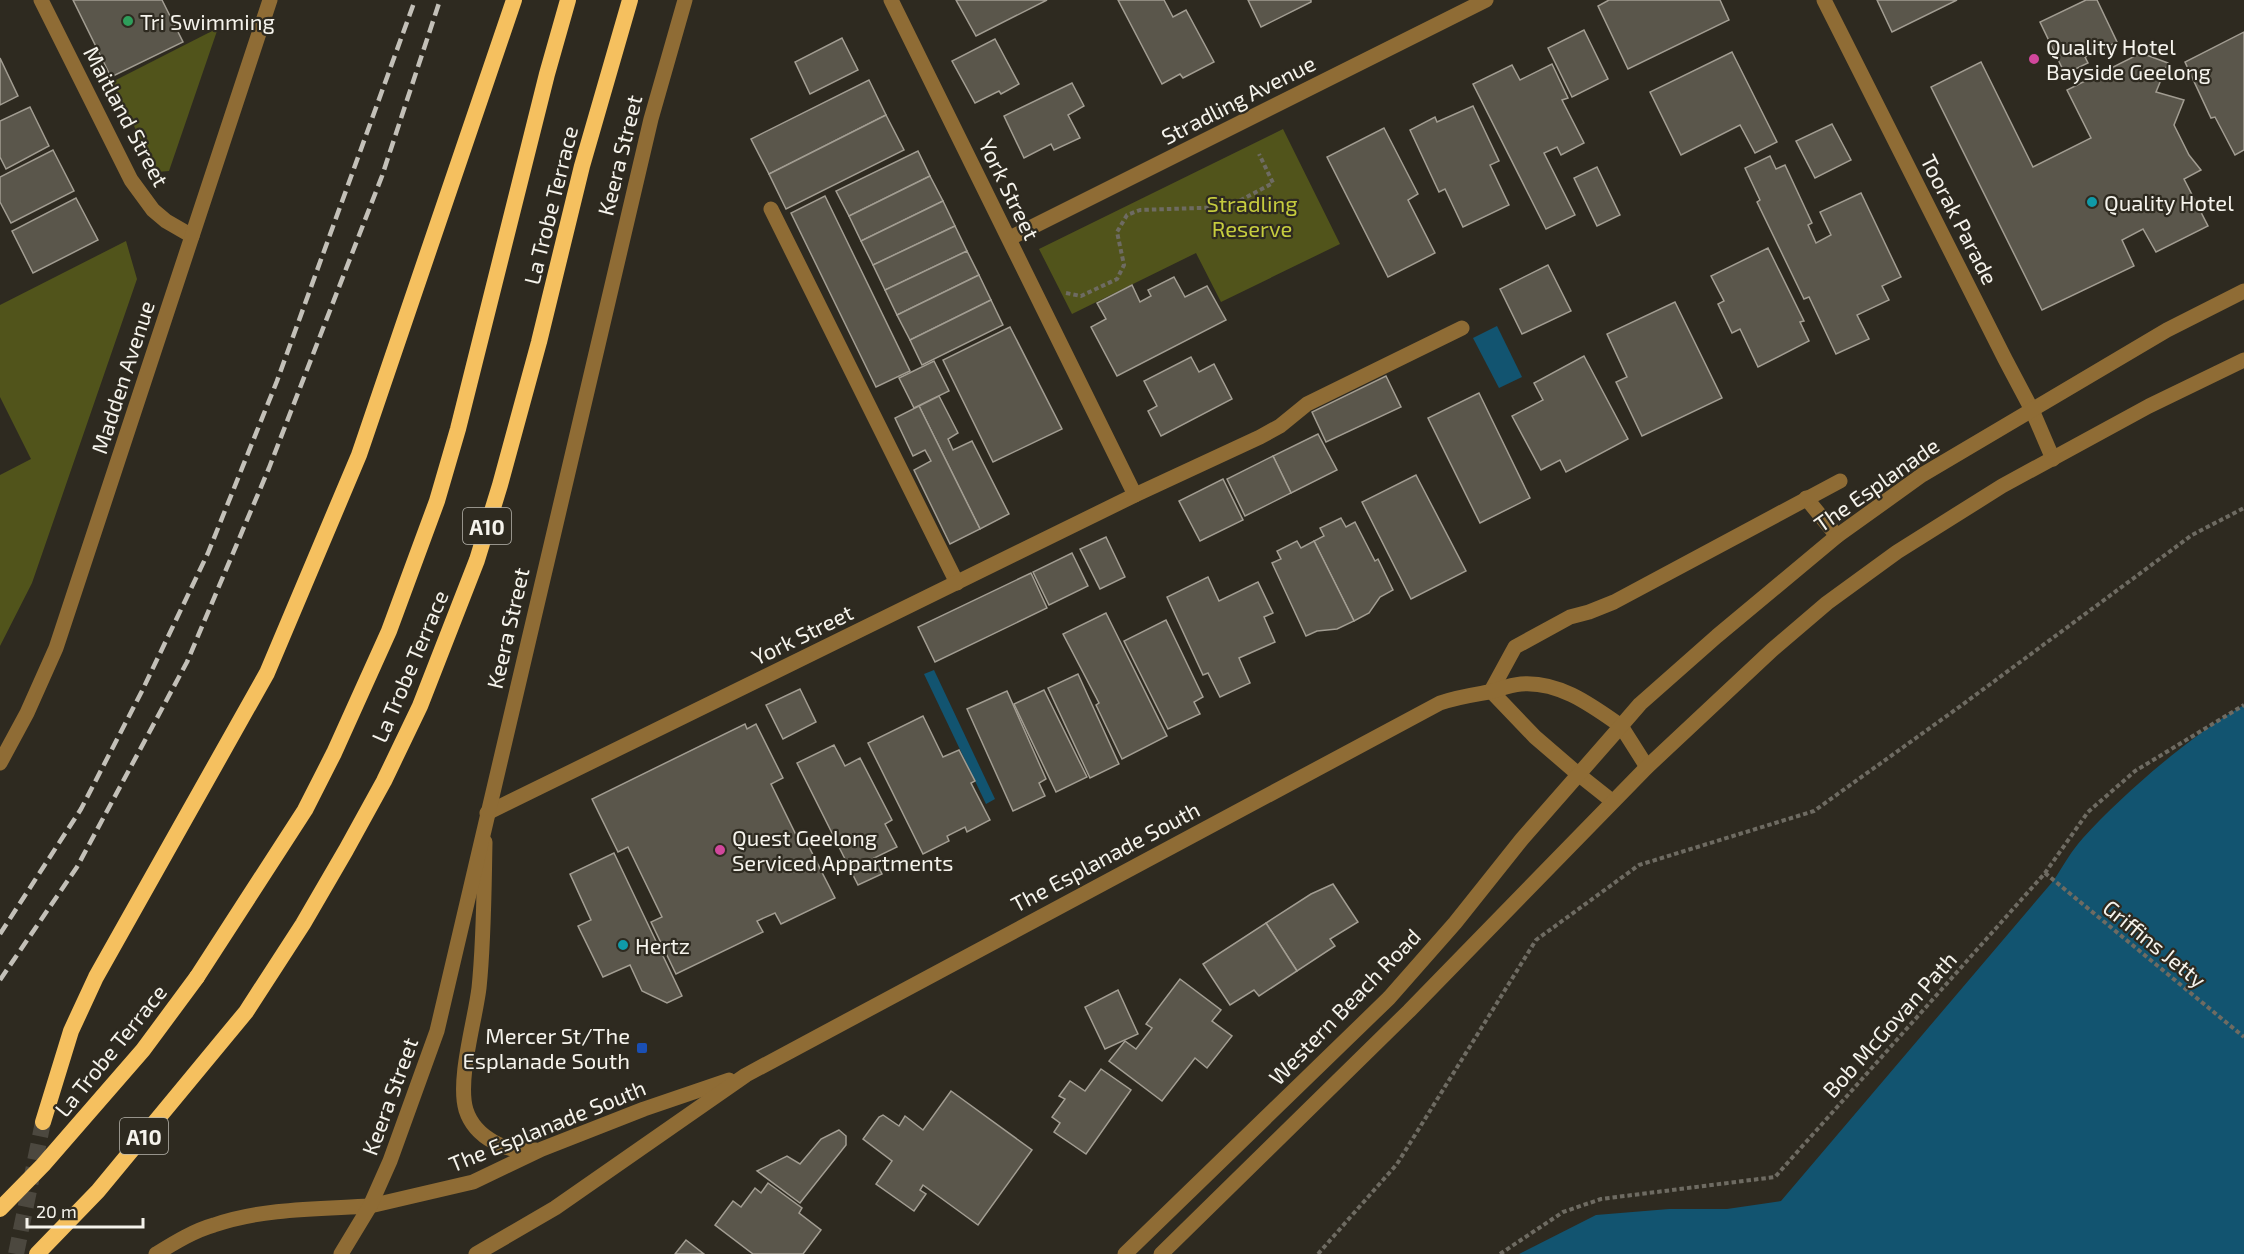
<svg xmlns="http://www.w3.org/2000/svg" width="2244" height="1254" font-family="'Exo 2',sans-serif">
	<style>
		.green { fill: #51541b }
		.water { fill: #125470 }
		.building { fill: #5a564b; stroke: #a29d92; stroke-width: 1.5 }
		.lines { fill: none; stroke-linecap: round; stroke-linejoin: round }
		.trunk-tunnel { stroke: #4c483f; stroke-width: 16; stroke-dasharray: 16 8; stroke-linecap: butt }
		.path { stroke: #6e6b62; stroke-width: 4; stroke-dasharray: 4.5 3; stroke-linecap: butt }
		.service { stroke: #8f6c35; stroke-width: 15 }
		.minor { stroke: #8f6c35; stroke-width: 15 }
		.tertiary { stroke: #8f6c35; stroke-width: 15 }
		.trunk { stroke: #f5c05f; stroke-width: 16 }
		.rail { stroke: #c3c0b8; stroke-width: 4.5; stroke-dasharray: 12 6; stroke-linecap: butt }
		.trunk-bridge { stroke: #f5c05f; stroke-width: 16 }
		.leisure-dot { fill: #2e9e5b; stroke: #2e2a20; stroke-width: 2 }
		.hotel-dot { fill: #d1479c; stroke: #2e2a20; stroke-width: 2 }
		.culture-dot { fill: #0f9aa8; stroke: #2e2a20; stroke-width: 2 }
		.transit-dot { fill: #1a4fb4; stroke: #2e2a20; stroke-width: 2 }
		.labels { text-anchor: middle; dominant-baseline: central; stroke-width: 4.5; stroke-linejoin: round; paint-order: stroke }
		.shield { fill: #2e2a20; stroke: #b9b7af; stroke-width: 1.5 }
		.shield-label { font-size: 21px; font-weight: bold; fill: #f5f3ec }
		.poi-label { font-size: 22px; fill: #f5f3ec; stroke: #2e2a20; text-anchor: start }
		.street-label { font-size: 22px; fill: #f5f3ec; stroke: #2e2a20 }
		.park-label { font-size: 22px; fill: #c6cc3e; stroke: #2e2a20 }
	</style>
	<rect width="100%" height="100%" fill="#2e2a20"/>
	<g class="green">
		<path d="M218 28 169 171 157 172 112 82Z"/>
		<path d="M1283 129 1340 244 1221 302 1196 253 1072 314 1039 249Z"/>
		<path d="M126 241 137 279 32 583 0 646V475L31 459 0 397V305Z"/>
	</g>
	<g class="water">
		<path d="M1497 326 1522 377 1499 388 1473 338Z"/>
		<path d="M934 670 995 799 986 804 924 674Z"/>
		<path d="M2244 705V1254H1519L1596 1215 1669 1209H1727L1781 1201 2054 880C2063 866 2072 850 2083 838 2125 792 2190 736 2244 705Z"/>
	</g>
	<g class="building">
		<path d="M73 0H162L183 42 111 77Z"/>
		<path d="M956 0H1047L976 36Z"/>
		<path d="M1118 0H1164L1173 17 1186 10 1214 62 1183 78 1180 74 1162 84Z"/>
		<path d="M1248 0H1311V2L1261 27Z"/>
		<path d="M1609 0H1720L1729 20 1628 69 1598 6Z"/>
		<path d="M1877 0H1957L1892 32Z"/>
		<path d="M2086 0H2097L2117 42 2085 57 2088 63 2065 74 2040 22Z"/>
		<path d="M1584 30 1608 79 1572 97 1548 48Z"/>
		<path d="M2244 32V150L2235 155 2215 117 2211 118 2185 62Z"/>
		<path d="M842 38 858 70 810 94 795 62Z"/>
		<path d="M995 39 1019 84 1001 94 999 91 975 103 952 61Z"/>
		<path d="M1732 52 1777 142 1755 153 1740 125 1681 155 1650 92Z"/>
		<path d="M2141 53 2168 63 2156 92 2184 100 2174 125 2189 155 2201 170 2184 179 2208 226 2156 252 2143 229 2122 240 2134 266 2042 310 1931 87 1981 62 2033 167 2091 138 2067 90Z"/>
		<path d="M0 58 18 96 0 105Z"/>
		<path d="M1552 64 1568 98 1562 100 1584 143 1561 155 1557 147 1544 153 1575 215 1546 229 1473 84 1512 65 1520 80Z"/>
		<path d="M869 80 886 115 769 174 751 139Z"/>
		<path d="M1072 83 1084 106 1068 115 1080 138 1054 150 1051 144 1024 158 1004 116Z"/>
		<path d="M1473 106 1499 161 1490 165 1509 205 1463 227 1445 189 1439 192 1410 130 1435 117 1437 122Z"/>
		<path d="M30 107 49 146 6 169 0 157V121Z"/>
		<path d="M886 115 904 150 786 209 769 174Z"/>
		<path d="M1832 124 1851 160 1815 178 1796 141Z"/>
		<path d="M1384 128 1418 194 1408 200 1435 253 1388 277 1327 157Z"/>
		<path d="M53 150 74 191 11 223 0 202V177Z"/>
		<path d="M918 151 930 176 849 216 836 191Z"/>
		<path d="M1770 156 1776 169 1785 165 1812 223 1808 225 1816 243 1831 235 1820 212 1861 193 1901 277 1882 286 1889 300 1857 315 1869 339 1836 354 1809 297 1804 299 1757 202 1760 200 1745 168Z"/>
		<path d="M1597 167 1620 215 1597 226 1574 178Z"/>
		<path d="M930 176 943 201 861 241 849 216Z"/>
		<path d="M825 196 910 371 876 387 791 213Z"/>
		<path d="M76 198 98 240 33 273 12 231Z"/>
		<path d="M943 201 955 226 873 265 861 241Z"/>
		<path d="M955 226 967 251 885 290 873 265Z"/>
		<path d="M1768 248 1804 321 1800 322 1809 341 1758 367 1740 329 1732 333 1718 304 1724 301 1711 276Z"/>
		<path d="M967 251 979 275 897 315 885 290Z"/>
		<path d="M1548 265 1571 311 1522 334 1500 289Z"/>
		<path d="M979 275 991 300 910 340 897 315Z"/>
		<path d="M1174 277 1185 297 1207 286 1226 320 1117 376 1091 327 1106 319 1097 303 1132 285 1140 302 1151 296 1148 290Z"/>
		<path d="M991 300 1003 325 922 365 910 340Z"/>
		<path d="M1675 302 1722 398 1642 436 1616 382 1627 377 1607 334Z"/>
		<path d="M1010 327 1062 429 993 462 943 360Z"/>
		<path d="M1584 356 1628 439 1566 472 1560 460 1541 470 1512 416 1543 400 1534 383Z"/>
		<path d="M1191 357 1199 372 1214 364 1232 399 1161 436 1148 411 1157 406 1144 381Z"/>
		<path d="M934 361 949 391 914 408 899 378Z"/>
		<path d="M1386 376 1401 407 1326 442 1312 412Z"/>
		<path d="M1479 393 1530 498 1480 523 1428 418Z"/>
		<path d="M939 396 958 433 948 439 953 450 972 441 1009 514 980 529 919 406Z"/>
		<path d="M919 406 980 529 950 544 914 470 931 461 925 450 913 456 895 418Z"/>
		<path d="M1318 434 1337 470 1291 493 1273 456Z"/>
		<path d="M1273 456 1291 493 1245 516 1227 479Z"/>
		<path d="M1416 475 1466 571 1411 599 1362 502Z"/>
		<path d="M1223 479 1243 520 1200 541 1179 501Z"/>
		<path d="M1341 518 1346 527 1355 522 1375 561 1378 559 1393 590 1380 597 1369 613 1354 621 1314 541 1324 536 1320 528Z"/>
		<path d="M1106 537 1125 577 1100 589 1080 549Z"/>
		<path d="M1297 541 1301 548 1314 541 1354 621 1337 629 1317 631 1306 636 1272 563 1281 559 1277 551Z"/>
		<path d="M1072 553 1088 586 1049 605 1033 572Z"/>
		<path d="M1031 573 1047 608 935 662 918 627Z"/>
		<path d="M1208 577 1219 601 1258 582 1273 613 1264 617 1275 642 1239 658 1250 683 1220 697 1208 673 1203 675 1167 597Z"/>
		<path d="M1106 613 1167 736 1122 759 1096 705 1099 703 1063 634Z"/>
		<path d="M1166 620 1203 697 1194 702 1200 714 1168 729 1124 641Z"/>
		<path d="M1078 674 1119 764 1090 778 1048 688Z"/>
		<path d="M800 689 816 722 783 739 766 705Z"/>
		<path d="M1044 690 1087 777 1056 792 1014 704Z"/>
		<path d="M1007 691 1046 779 1039 783 1045 796 1013 811 967 709Z"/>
		<path d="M923 716 943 757 959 750 975 781 971 783 990 820 967 832 965 827 947 836 949 841 923 854 868 743Z"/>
		<path d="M745 724 747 729 756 724 783 778 771 784 802 847 808 845 835 898 781 924 775 913 757 921 763 932 676 974 651 922 662 917 628 847 618 852 592 799Z"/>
		<path d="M834 745 845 766 860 758 892 820 885 824 897 847 874 858 882 874 858 885 797 763Z"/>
		<path d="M614 853 682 996 667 1003 642 991 630 965 603 977 578 926 591 920 570 874Z"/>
		<path d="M1333 884 1358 922 1330 939 1335 946 1297 971 1266 923 1311 894Z"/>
		<path d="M1266 923 1297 971 1259 996 1254 990 1230 1005 1203 964Z"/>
		<path d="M1180 979 1221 1010 1212 1021 1232 1036 1207 1068 1195 1058 1162 1101 1109 1061 1125 1041 1136 1049 1152 1028 1146 1024Z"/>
		<path d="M1118 990 1138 1034 1105 1049 1085 1007Z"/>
		<path d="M1101 1069 1131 1090 1086 1154 1054 1132 1060 1123 1052 1117 1065 1099 1059 1096 1070 1081 1085 1091Z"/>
		<path d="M951 1091 1032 1150 978 1225 923 1185 920 1190 926 1194 914 1211 876 1184 892 1161 863 1139 879 1117 883 1115 899 1126 905 1116 923 1130Z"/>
		<path d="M839 1130 846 1136V1145L800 1203 757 1171 787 1156 800 1164 821 1139Z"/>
		<path d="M768 1183 802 1208 799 1213 821 1230 803 1254H753L715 1225 733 1201 741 1207 755 1188 761 1193Z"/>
		<path d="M686 1240 704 1254H675Z"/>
	</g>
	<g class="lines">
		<path class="trunk-tunnel" d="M16 1254 43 1122"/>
		<g class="path">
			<path d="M1066 293 1081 296 1117 279 1124 265 1117 232 1127 215 1140 210 1228 207 1273 183 1259 154"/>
			<path d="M2045 873 2244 1037"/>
			<path d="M1318 1254 1397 1164 1536 940 1639 865 1814 811 1962 705 2192 535 2244 508"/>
			<path d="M1500 1254 1563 1212 1601 1199 1775 1177 2045 873 2088 812 2135 771 2244 705"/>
		</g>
		<g class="service">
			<path d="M771 209 957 583"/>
			<path d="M1135 495 1260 437 1280 426 1307 404 1462 328"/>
			<path d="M1806 498 1837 536"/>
			<path d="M1491 691 1515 647 1570 617 1589 612 1614 602 1840 481"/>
		</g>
		<g class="minor">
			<path d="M41 0 131 180 153 210 166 221 192 236"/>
			<path d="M1824 0 2005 359 2032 410 2053 459"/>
			<path d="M1010 238 1486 0"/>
			<path d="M1491 691 1535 737 1578 774"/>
			<path d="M0 763 27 713 56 648 270 0"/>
			<path d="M487 813 1135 495 891 0"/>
			<path d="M485 842C484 891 484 940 479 988 475 1021 457 1080 466 1110 475 1138 508 1154 536 1150"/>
			<path d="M370 1206 473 1182 542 1149 644 1109 729 1080"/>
			<path d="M476 1254 555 1208 746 1075 1440 703C1457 697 1472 695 1489 692 1500 689 1510 685 1521 684 1559 681 1591 705 1621 726"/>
		</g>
		<g class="tertiary">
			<path d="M1621 726 1647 767"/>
			<path d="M1578 774 1612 801"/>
			<path d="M156 1254C174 1243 193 1231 214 1225 264 1208 318 1209 370 1206"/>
			<path d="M341 1254 370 1206 390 1161 437 1031 651 119 685 0"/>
			<path d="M1125 1254 1389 998 1455 923 1522 839 1621 726 1640 704 1717 636 1837 536 1922 475 2167 330 2244 291"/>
			<path d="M1161 1254 1409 1011 1647 767 1772 650 1827 603 1897 552 2002 486 2149 406 2244 360"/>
		</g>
		<g class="trunk">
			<path d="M197 977 305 810 334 753 389 631 437 501 458 429 547 74 568 0"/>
			<path d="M43 1122 71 1031 96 977 267 673 359 455 514 0"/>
			<path d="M37 1254 98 1191 246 1012 303 924 346 850 384 781 420 706 477 560 500 485 539 342 582 166 630 0"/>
		</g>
		<g class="rail">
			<path d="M0 934 81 809 142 691 208 553 277 381 415 0"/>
			<path d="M0 980 77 867 187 662 269 468 382 176 440 0"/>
		</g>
		<path class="trunk-bridge" d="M0 1209 43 1165 143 1050 197 977"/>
	</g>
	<circle class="leisure-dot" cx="128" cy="21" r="6"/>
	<g class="hotel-dot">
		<circle cx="2034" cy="59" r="6"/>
		<circle cx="720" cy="850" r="6"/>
	</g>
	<g class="culture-dot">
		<circle cx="2092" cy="202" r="6"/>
		<circle cx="623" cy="945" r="6"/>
	</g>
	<rect class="transit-dot" x="636" y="1042" width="12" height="12" rx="3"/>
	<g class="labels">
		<g class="shield">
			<rect x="463" y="508" width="48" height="36" rx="4.5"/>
			<rect x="120" y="1118" width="48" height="36" rx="4.5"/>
		</g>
		<g class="shield-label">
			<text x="487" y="526">A10</text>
			<text x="144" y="1136">A10</text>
		</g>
		<g class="poi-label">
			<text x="140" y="21">Tri Swimming</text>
			<text x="2046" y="46">Quality Hotel<tspan x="2046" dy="25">Bayside Geelong</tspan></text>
			<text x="2104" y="202">Quality Hotel</text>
			<text x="732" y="837">Quest Geelong<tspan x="732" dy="25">Serviced Appartments</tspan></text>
			<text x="635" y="945">Hertz</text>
			<text x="630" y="1035" text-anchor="end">Mercer St/The<tspan x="630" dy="25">Esplanade South</tspan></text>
		</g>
		<g class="street-label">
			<text transform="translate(1238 99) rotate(-27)">Stradling Avenue</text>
			<text transform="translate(127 116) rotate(62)">Maitland Street</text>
			<text transform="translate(619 155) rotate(-76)">Keera Street</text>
			<text transform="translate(1010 189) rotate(64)">York Street</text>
			<text transform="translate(550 205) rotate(-76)">La Trobe Terrace</text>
			<text transform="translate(1960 219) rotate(63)">Toorak Parade</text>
			<text transform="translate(122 377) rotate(-72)">Madden Avenue</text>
			<text transform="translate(1876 484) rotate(-35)">The Esplanade</text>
			<text transform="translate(507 628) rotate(-77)">Keera Street</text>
			<text transform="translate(802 634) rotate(-26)">York Street</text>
			<text transform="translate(409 666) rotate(-67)">La Trobe Terrace</text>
			<text transform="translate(1105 856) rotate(-28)">The Esplanade South</text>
			<text transform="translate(2155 943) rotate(39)">Griffins Jetty</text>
			<text transform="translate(1344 1006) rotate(-46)">Western Beach Road</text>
			<text transform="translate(1889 1024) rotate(-48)">Bob McGovan Path</text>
			<text transform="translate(110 1050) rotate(-51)">La Trobe Terrace</text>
			<text transform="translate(389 1096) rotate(-70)">Keera Street</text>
			<text transform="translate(547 1125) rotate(-22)">The Esplanade South</text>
		</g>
		<g class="park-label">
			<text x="1252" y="203">Stradling<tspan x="1252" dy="25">Reserve</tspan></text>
		</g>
	</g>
	<path d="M27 1218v9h116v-9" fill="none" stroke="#f5f3ec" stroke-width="3"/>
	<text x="36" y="1218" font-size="18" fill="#f5f3ec" stroke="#2e2a20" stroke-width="4.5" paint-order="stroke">20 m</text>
</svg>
